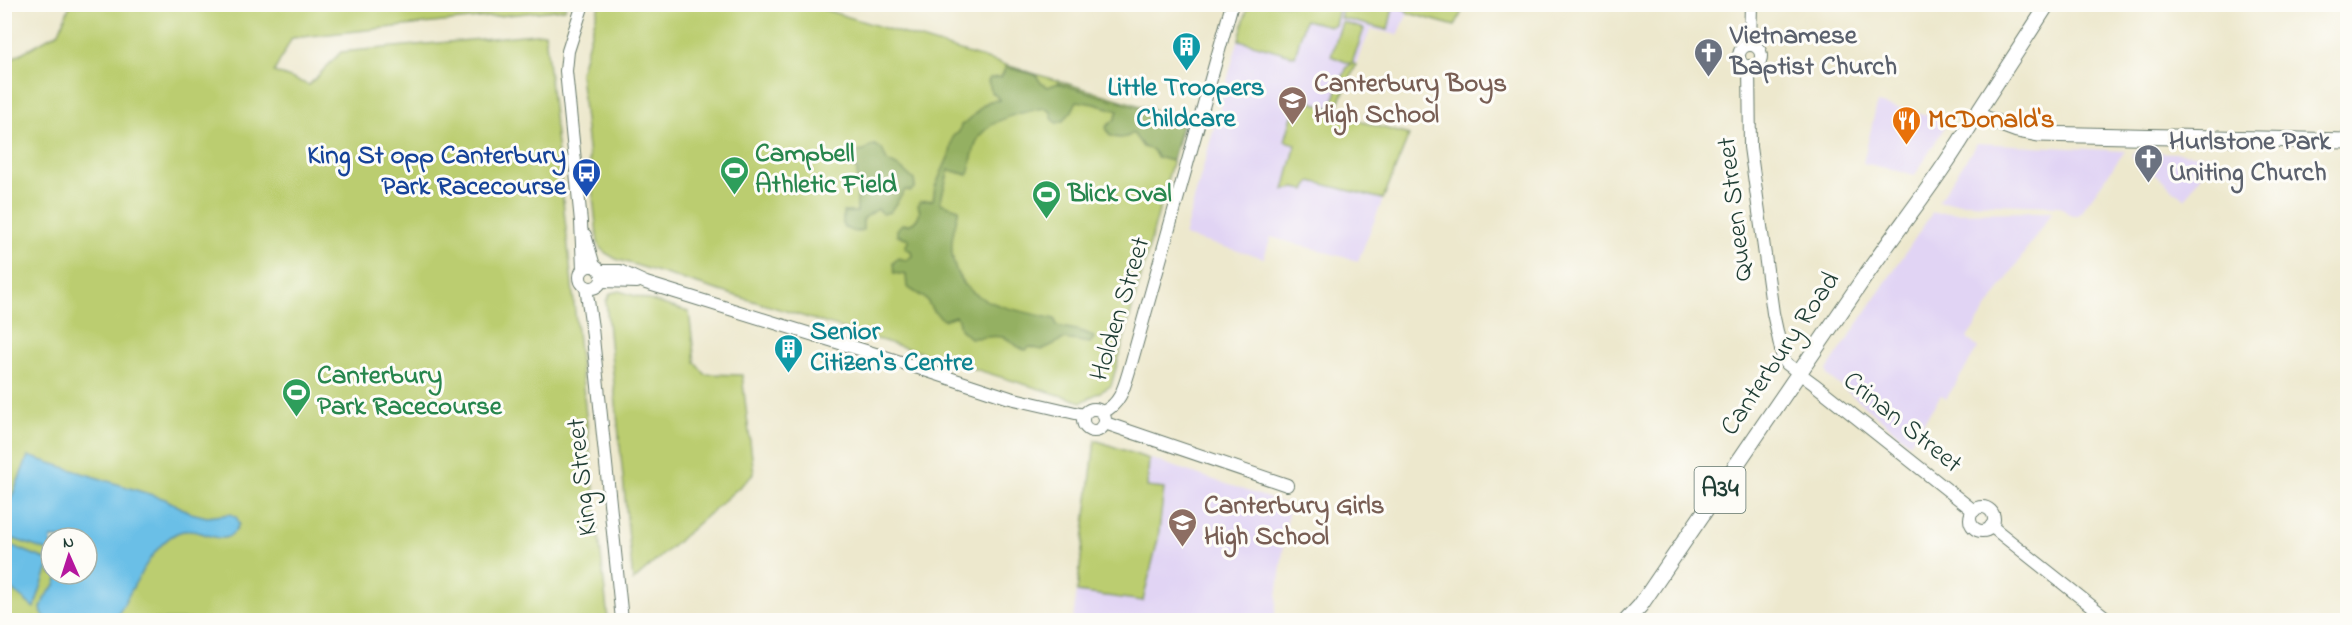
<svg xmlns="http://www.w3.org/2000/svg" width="2352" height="625" font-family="'Indie Flower',sans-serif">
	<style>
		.built { fill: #e1d4f4 }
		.green { fill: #bbcd70; stroke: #6d8552; stroke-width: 1.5; fill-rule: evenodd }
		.forest { fill: #94b062; stroke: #5a764b; stroke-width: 1.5 }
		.water { fill: #6bbfe7; stroke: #457e8e; stroke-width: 1.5 }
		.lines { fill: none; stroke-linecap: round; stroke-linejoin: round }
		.secondary-casing { stroke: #67796a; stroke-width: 14 }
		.primary-casing { stroke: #67796a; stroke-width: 16 }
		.highway-casing { stroke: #67796a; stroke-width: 17 }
		.secondary { stroke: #fff; stroke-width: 12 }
		.primary { stroke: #fff; stroke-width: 14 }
		.highway { stroke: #fff; stroke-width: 15 }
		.labels { text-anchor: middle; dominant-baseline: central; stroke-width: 6; stroke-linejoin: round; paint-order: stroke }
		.shield { fill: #fdfcf7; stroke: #62766e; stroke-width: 1.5 }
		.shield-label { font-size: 26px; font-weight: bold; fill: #1f3d34 }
		.worship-label { font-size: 27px; font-weight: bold; fill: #5b616d; stroke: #fdfcf7; text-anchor: start }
		.education-label { font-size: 27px; font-weight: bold; fill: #785e54; stroke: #fdfcf7; text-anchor: start }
		.culture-label { font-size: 27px; font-weight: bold; fill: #0d838f; stroke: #fdfcf7 }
		.food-label { font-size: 27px; font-weight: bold; fill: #c56008; stroke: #fdfcf7; text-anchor: start }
		.leisure-label { font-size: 27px; font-weight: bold; fill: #27864d; stroke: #fdfcf7; text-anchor: start }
		.transit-label { font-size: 27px; font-weight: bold; fill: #164399; stroke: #fdfcf7; text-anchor: end }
		.street-label { font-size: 27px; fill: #1f3d34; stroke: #fdfcf7 }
	</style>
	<rect width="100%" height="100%" fill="#fdfcf7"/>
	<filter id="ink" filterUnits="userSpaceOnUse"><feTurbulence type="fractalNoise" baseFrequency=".0167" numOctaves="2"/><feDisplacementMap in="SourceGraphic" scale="12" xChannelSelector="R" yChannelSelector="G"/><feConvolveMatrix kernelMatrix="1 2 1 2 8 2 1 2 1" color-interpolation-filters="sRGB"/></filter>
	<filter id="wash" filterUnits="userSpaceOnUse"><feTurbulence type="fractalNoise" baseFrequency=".008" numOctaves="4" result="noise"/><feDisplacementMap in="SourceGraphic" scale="24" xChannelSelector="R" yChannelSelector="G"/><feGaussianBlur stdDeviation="1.35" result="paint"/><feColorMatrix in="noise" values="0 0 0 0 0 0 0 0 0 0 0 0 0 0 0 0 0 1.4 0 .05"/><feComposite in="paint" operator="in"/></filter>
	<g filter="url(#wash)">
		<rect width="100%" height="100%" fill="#ede8cd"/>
		<g class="built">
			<path d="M1248 5H1465L1455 26 1408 13 1398 35 1371 29 1334 114 1409 135 1358 261 1271 237 1264 258 1184 236Z"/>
			<path d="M1877 103 1949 120 1915 175 1863 163Z"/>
			<path d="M1977 143 2125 151 2079 215H2070L2059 206 1938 202Z"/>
			<path d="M2135 151 2214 155 2185 199 2131 156Z"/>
			<path d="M2052 212 1967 338 1978 348 1946 399 1941 395 1910 443 1827 375V370L1932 213Z"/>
			<path d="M1095 440 1289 505 1274 620H1073Z"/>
		</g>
		<g class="green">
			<path d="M70 5H566L565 9 292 38 274 72 309 85 341 52 545 33 608 620H5L4 63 59 32ZM51 538H87V574H51Z"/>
			<path d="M599 5H809L1184 119 1111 386 1082 402 616 259 604 252 598 244 580 73Z"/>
			<path d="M1248 5V4L1340 5 1335 25 1330 26 1305 20 1295 56 1239 40Z"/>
			<path d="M1343 5H1378L1393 8 1388 30 1340 18Z"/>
			<path d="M1388 5H1465L1455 26 1408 13 1405 9Z"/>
			<path d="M1342 22 1364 29 1352 63 1356 65 1334 114 1409 135 1383 199 1311 181 1305 190 1295 188 1284 190 1296 144 1285 141 1295 106 1305 107 1308 101 1330 108 1347 67 1351 64 1331 56Z"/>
			<path d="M619 291 689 312 695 362 705 374 742 375 754 474 633 581 606 301 611 293Z"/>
			<path d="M1095 440 1149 459 1147 487 1164 489 1158 539 1143 601 1077 592Z"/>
		</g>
		<g class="forest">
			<path d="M1006 67 1036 75 1041 83 1048 87 1058 83 1183 121 1172 161 1157 157 1153 150 1143 147 1133 133C1126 139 1117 139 1109 135L1106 127 1115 119 1118 111 1099 105 1077 101 1072 111 1062 122 1056 123 1052 118 1051 112 1044 108C1023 112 992 118 979 137 973 147 971 164 968 175L949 170 940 203 959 209C957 219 953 230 952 241 948 304 1008 307 1055 319L1057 326C1067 329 1087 330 1094 338L1090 343 1064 339 1042 350 1030 347 1026 350C1017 349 1013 341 1005 338 995 334 981 339 970 338L960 329 958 319 955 316 944 320 933 311 926 299 907 287 906 275 894 273 893 263 898 258 906 260 912 256 911 251 905 248 909 239 897 235V229L902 224C911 226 917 222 920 212L918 205 920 201 933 200 935 187 950 153 953 136 959 132 961 125C973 120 978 106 990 101 993 100 997 101 1000 100L992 92 988 81 990 78 1001 77Z"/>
			<path d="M875 145 882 149 887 161 902 169 914 180 915 187 911 191 905 190 890 212 882 214 878 209 863 219V230C856 234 848 230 843 226V212H857V170L851 165 852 156 856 152 864 151 870 146Z"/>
		</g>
		<g class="water">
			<path d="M28 456 165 499 191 513 207 517 231 514 237 518 239 524C225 556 201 522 177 533 151 545 130 595 115 620H48L42 614 41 608 45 597 55 585 59 574H87V538H51V552L5 536V514Z"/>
			<path d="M5 543 50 561 34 608 5 584Z"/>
		</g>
	</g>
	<g filter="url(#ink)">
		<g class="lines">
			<defs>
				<g id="secondary">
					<path d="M583 4 568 51 566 71 581 222 583 269"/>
					<path d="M1750 45 1751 4"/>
					<circle cx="1750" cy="56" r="11"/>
					<path d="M1749 66 1750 147 1773 313 1783 359 1787 364 1814 384 1974 511"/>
					<path d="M585 235 594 266"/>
					<circle cx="591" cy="277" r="11"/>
					<path d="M601 271H620L646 283 885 357 1010 398 1084 415"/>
					<path d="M602 281 637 282"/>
					<path d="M586 287 592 328 622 620"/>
					<circle cx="1094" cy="420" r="11"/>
					<path d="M1103 412C1120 404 1124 388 1129 371L1232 4"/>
					<path d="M1105 423 1287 485"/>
					<circle cx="1982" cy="519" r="12"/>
					<path d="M1991 526 2109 620"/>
				</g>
				<path id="primary" d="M1976 115 2048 4"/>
				<path id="highway" d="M1627 620 1640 606C1716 495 1792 384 1868 272 1904 220 1944 171 1976 115L2017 130 2038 134 2348 141"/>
			</defs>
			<use href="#secondary" class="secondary-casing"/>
			<use href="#primary" class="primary-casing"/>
			<use href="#highway" class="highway-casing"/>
			<use href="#secondary" class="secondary"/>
			<use href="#primary" class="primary"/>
			<use href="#highway" class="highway"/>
		</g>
	</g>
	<defs>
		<symbol id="building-pin" viewBox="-11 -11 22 30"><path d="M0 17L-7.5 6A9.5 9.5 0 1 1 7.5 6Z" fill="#0f9aa8" stroke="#fdfcf7"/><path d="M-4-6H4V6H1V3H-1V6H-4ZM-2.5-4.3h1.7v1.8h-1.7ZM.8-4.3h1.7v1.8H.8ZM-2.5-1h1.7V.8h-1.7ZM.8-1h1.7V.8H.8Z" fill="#fff"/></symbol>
		<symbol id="church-pin" viewBox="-11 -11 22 30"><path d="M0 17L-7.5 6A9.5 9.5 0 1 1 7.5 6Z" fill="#6b7280" stroke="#fdfcf7"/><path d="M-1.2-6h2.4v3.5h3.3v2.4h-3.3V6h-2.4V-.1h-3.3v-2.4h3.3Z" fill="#fff"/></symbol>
		<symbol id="school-pin" viewBox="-11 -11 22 30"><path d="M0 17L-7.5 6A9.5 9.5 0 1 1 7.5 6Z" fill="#8d6e63" stroke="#fdfcf7"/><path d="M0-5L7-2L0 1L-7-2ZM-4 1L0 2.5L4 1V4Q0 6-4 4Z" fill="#fff"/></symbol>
		<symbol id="restaurant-pin" viewBox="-11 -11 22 30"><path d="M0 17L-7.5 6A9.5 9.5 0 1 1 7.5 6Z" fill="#e8710a" stroke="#fdfcf7"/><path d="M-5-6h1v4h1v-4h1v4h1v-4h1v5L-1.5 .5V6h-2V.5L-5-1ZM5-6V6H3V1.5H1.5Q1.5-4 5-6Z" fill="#fff"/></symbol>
		<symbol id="stadium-pin" viewBox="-11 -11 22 30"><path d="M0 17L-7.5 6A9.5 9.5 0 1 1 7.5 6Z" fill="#2e9e5b" stroke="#fdfcf7"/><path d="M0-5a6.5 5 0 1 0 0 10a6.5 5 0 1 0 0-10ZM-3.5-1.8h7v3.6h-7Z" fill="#fff"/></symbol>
		<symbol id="bus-pin" viewBox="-11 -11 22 30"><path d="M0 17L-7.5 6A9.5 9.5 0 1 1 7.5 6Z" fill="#1a4fb4" stroke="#fdfcf7"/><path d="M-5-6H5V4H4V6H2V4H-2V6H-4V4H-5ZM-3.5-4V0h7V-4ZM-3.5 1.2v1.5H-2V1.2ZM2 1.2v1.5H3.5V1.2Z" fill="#fff"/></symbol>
	</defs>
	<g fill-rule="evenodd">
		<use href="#building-pin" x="1170" y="30" width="33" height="45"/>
		<use href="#church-pin" x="1692" y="36" width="33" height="45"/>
		<use href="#school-pin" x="1276" y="84" width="33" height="45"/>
		<use href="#restaurant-pin" x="1890" y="104" width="33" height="45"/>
		<use href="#church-pin" x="2132" y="142" width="33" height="45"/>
		<use href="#stadium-pin" x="718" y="154" width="33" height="45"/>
		<use href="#bus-pin" x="570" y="156" width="33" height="45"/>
		<use href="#stadium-pin" x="1030" y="178" width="33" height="45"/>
		<use href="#building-pin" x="772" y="332" width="33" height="45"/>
		<use href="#stadium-pin" x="280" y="376" width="33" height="45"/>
		<use href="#school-pin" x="1166" y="506" width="33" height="45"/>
	</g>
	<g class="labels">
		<rect class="shield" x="1694.5" y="467" width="51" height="46" rx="4.5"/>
		<g class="shield-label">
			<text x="1720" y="490">A34</text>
		</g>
		<g class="worship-label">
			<text x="1730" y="36">Vietnamese<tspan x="1730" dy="31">Baptist Church</tspan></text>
			<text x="2169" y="142">Hurlstone Park<tspan x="2169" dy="31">Uniting Church</tspan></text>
		</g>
		<g class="education-label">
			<text x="1314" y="84">Canterbury Boys<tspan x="1314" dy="31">High School</tspan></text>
			<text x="1204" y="506">Canterbury Girls<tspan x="1204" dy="31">High School</tspan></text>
		</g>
		<g class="culture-label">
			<text x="1186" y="88">Little Troopers<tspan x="1186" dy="31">Childcare</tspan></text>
			<text x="810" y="332" text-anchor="start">Senior<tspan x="810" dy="31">Citizen's Centre</tspan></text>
		</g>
		<g class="food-label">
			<text x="1928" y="120">McDonald's</text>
		</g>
		<g class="leisure-label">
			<text x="755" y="154">Campbell<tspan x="755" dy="31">Athletic Field</tspan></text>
			<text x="1068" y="194">Blick Oval</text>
			<text x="317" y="376">Canterbury<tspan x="317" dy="31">Park Racecourse</tspan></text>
		</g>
		<g class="transit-label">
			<text x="566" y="156">King St opp Canterbury<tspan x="566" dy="31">Park Racecourse</tspan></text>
		</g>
		<g class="street-label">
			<text transform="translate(1736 209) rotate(-97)">Queen Street</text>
			<text transform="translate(1121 309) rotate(-73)">Holden Street</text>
			<text transform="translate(1781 354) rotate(-56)">Canterbury Road</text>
			<text transform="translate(1902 423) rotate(39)">Crinan Street</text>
			<text transform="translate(583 477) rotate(-96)">King Street</text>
		</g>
	</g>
	<rect width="2352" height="625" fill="none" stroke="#fdfcf7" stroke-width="24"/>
	<g transform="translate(69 556) rotate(357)"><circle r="28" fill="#fdfcf7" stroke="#a4b0a9" stroke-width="1.5"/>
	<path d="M0-4.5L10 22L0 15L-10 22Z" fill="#b5179e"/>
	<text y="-9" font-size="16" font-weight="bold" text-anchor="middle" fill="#1f3d34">N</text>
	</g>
</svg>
